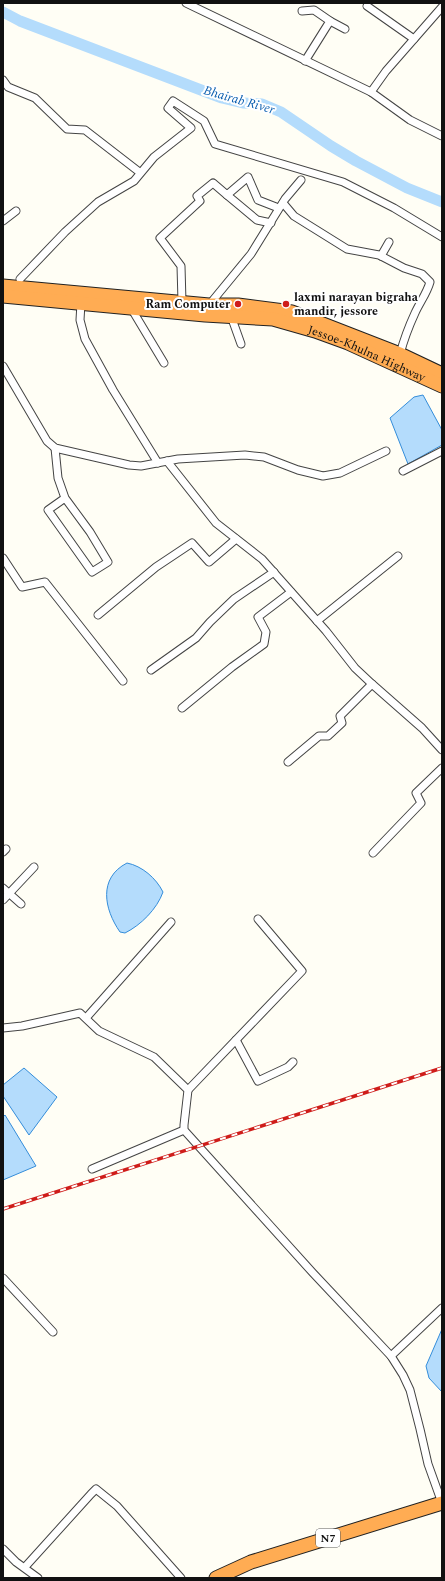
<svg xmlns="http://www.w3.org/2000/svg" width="445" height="1581" font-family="Spectral,serif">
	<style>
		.water { fill: #b4dcfc; stroke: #348dda }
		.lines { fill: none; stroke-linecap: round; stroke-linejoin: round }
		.river { stroke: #b4dcfc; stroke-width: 11 }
		.street-casing { stroke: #444; stroke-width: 9 }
		.highway-casing { stroke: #222; stroke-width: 15 }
		.street { stroke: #fff; stroke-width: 7 }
		.highway { stroke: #ffac53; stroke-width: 13 }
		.rail-casing { stroke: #cf1d1a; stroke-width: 3.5 }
		.rail { stroke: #fff; stroke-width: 2; stroke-dasharray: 6; stroke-linecap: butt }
		.poi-dot { fill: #cf1d1a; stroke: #fff; stroke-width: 1.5 }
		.labels { text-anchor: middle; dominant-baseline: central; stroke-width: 4; stroke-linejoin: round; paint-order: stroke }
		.shield { fill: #fff; stroke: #585858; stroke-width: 1 }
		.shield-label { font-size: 11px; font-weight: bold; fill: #111 }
		.poi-label { font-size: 12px; font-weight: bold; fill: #111; stroke: #fff; text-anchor: start }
		.street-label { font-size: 12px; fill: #111; stroke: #fff }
		.water-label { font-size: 13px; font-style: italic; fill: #0c5fb0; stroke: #fff }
	</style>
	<rect width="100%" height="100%" fill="#fffef5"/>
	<g class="water">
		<path d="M423 395 442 430V445L408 464 390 418 414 397Z"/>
		<path d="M127 863C142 866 156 878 163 892 157 909 141 925 125 933L120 932C104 909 98 878 127 863Z"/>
		<path d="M24 1068 57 1097 29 1135 3 1096V1085Z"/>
		<path d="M5 1115 36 1166 3 1180V1117Z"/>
		<path d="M442 1329V1392L429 1378 426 1366Z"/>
	</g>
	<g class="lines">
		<path class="river" d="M3 12 20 21 222 98 243 103 262 104 281 112 331 146 356 161 407 188 442 202"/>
		<defs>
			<g id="street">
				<path d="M186 3 371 92 410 120 442 136"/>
				<path d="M367 6 414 39"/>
				<path d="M302 11 314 10 330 21 305 61"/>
				<path d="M330 21 345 29"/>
				<path d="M3 80 8 87 35 98 67 129 85 130 138 171"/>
				<path d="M371 92 386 71 442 7"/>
				<path d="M227 195 257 220 271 223"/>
				<path d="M283 203 294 216 347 249 379 255 404 268 422 274 430 282C427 293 420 302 415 313 409 326 404 339 400 354"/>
				<path d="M3 221 16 211"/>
				<path d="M381 256 389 242"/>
				<path d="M20 279 65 232 98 202 134 181 154 157 191 128 168 108 173 101 204 121 215 144 343 182 394 208 442 237"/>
				<path d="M182 302 181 266 160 238 200 201 197 196 213 183 227 195 248 177 258 200 276 207"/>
				<path d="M81 303 80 320 85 339 113 390 158 463"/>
				<path d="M209 305 251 254 285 199 301 180"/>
				<path d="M131 308 164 363"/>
				<path d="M231 316 241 344"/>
				<path d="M3 366 47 441 55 448 129 465 141 466 178 459 245 455 264 457 298 470 323 476 340 473 386 451"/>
				<path d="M55 448 58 478 65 498 90 532 108 562 92 572 48 510 65 498"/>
				<path d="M167 461 216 523 262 559 326 631 355 668 372 684 422 728 442 750"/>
				<path d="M403 471 442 451"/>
				<path d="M3 558 22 587 45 582 123 681"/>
				<path d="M98 615 156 567 192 543 209 562 236 539"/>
				<path d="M317 621 398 556"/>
				<path d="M151 670 196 638 210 622 234 599 274 572"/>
				<path d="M182 708 232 667 264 644 266 632 258 617 291 592"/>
				<path d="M288 762 319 736H328L342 723 340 716 372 684"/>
				<path d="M3 852 6 849"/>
				<path d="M373 853 421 803 416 793 442 768"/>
				<path d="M3 888 21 904"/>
				<path d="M3 900 34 867"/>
				<path d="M86 1018 171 922"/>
				<path d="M3 1028 22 1026 80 1013 99 1031 154 1057 188 1090 184 1125V1130L313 1273 391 1356 442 1308"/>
				<path d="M236 1040 258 1081 288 1067 293 1062"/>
				<path d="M188 1090 302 971 258 919"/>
				<path d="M92 1169 184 1130"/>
				<path d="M3 1278 53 1332"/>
				<path d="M391 1356 403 1375 410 1390 420 1429 428 1464 442 1503"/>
				<path d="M3 1549 16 1562 38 1578"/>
				<path d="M25 1567 91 1494 96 1489 117 1506 181 1578"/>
			</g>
			<g id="highway">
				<path d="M3 286 209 305H238L292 312 400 354 442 374"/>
				<path id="s1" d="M3 296 205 315 273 319 315 331 348 343 442 386"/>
				<path d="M216 1578 251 1562 442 1503"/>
			</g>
		</defs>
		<use href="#street" class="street-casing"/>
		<use href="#highway" class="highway-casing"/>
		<use href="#street" class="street"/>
		<use href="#highway" class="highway"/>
		<defs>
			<path id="rail" d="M3 1209 442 1068"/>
		</defs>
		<use href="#rail" class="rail-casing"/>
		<use href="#rail" class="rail"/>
	</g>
	<g class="poi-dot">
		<circle cx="238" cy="304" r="4"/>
		<circle cx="286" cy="304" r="4"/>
	</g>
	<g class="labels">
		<rect class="shield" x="316" y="1529" width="24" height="18" rx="3"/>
		<g class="shield-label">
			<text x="328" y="1538">N7</text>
		</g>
		<g class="poi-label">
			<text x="294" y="297">laxmi narayan bigraha<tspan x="294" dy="14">mandir, jessore</tspan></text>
			<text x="230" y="304" text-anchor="end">Ram Computer</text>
		</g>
		<g class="street-label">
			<text stroke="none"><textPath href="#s1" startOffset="371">Jessoe-Khulna Highway</textPath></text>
		</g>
		<g class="water-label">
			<text transform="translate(239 100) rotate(16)">Bhairab River</text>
		</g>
	</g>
	<rect width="445" height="1581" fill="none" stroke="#111111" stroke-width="8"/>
</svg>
